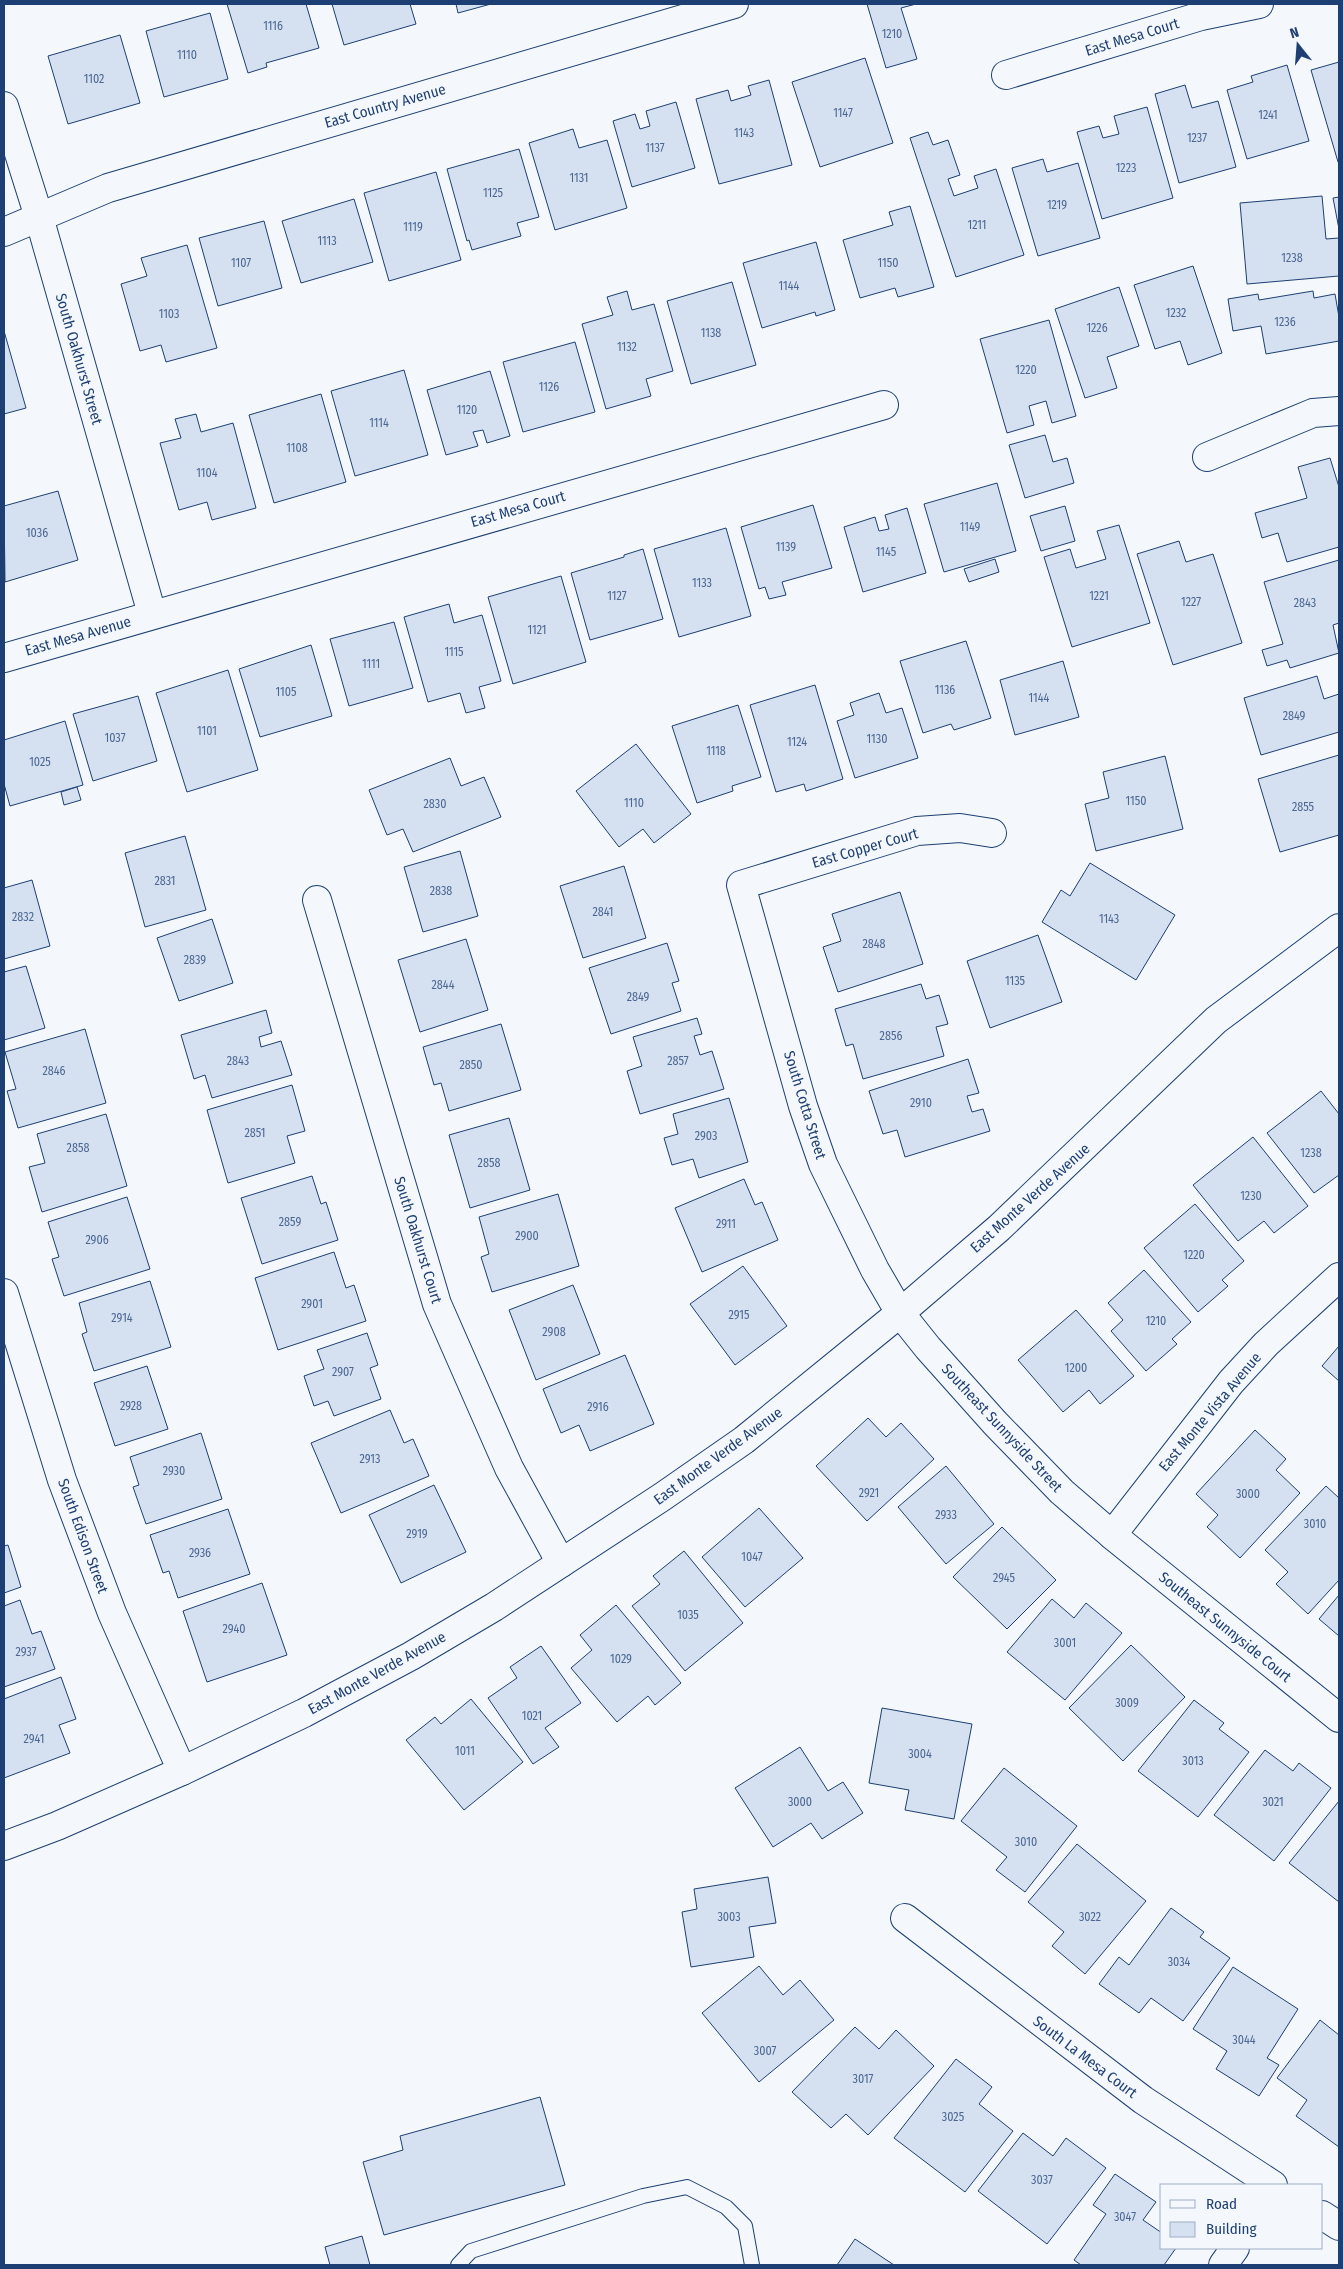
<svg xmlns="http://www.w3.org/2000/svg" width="1343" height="2269" font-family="'Fira Sans Condensed',sans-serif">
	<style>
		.building { fill: #d5e0f0; stroke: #1d3f73 }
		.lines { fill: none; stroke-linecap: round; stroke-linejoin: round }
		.lane-casing { stroke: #1d3f73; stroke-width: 16 }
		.street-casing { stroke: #1d3f73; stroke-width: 30 }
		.lane { stroke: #f4f7fb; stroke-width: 14 }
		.street { stroke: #f4f7fb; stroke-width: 28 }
		.labels { text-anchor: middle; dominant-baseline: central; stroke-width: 4; stroke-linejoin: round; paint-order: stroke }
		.number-label { font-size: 12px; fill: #4b6792 }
		.street-label { font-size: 15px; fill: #1d3f73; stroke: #f4f7fb }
	</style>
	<rect width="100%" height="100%" fill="#f4f7fb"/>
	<g class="building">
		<path d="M227 4H306L319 48 266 63 267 67 248 73Z"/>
		<path d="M332 4H410L416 24 344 45Z"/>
		<path d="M456 4H491L458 13Z"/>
		<path d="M867 4H916L901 8 917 59 886 68Z"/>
		<path d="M210 13 228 79 164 97 146 31Z"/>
		<path d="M120 35 140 103 68 124 48 56Z"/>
		<path d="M865 58 893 143 820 167 792 82Z"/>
		<path d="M1339 62V162H1338L1311 70Z"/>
		<path d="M1287 65 1309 141 1247 159 1227 90 1253 82 1251 76Z"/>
		<path d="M769 80 792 165 719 184 696 99 728 90 731 101 751 95 748 86Z"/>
		<path d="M1185 85 1192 108 1218 101 1236 167 1179 183 1155 94Z"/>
		<path d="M676 102 695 168 632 187 613 121 635 114 640 129 650 126 646 111Z"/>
		<path d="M1147 107 1173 198 1102 219 1077 132 1099 126 1103 138 1119 134 1114 116Z"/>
		<path d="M573 129 579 148 607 140 627 208 555 230 529 143Z"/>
		<path d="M928 132 933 145 948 140 960 175 948 179 954 196 978 188 974 176 996 169 1024 255 956 277 910 138Z"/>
		<path d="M519 149 539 217 517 223 521 236 472 250 469 240 467 241 447 169Z"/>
		<path d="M1043 159 1047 172 1078 163 1100 238 1038 256 1012 168Z"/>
		<path d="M436 172 461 260 389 281 364 193Z"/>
		<path d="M1322 196 1326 239 1339 238V276L1247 284 1240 203Z"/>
		<path d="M1339 197V229L1333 198Z"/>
		<path d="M354 199 373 262 301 283 282 221Z"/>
		<path d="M910 206 934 287 898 297 895 288 860 298 843 240 893 225 889 212Z"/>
		<path d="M264 221 282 288 218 306 199 238Z"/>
		<path d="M816 242 835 310 816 316 815 312 762 328 743 263Z"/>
		<path d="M187 245 217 348 166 362 161 345 140 351 121 284 147 276 141 258Z"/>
		<path d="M1193 266 1222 353 1188 365 1180 341 1155 349 1134 285Z"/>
		<path d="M732 282 756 365 691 384 667 301Z"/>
		<path d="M1119 287 1139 346 1107 357 1117 388 1085 398 1055 309Z"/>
		<path d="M627 291 632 310 654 304 673 371 646 379 651 396 606 409 582 324 613 315 607 297Z"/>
		<path d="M1313 291 1314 298 1335 294 1339 317V341L1266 354 1261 326 1233 331 1228 299 1258 294 1259 300Z"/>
		<path d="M1049 320 1076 416 1052 423 1046 401 1029 406 1034 425 1007 433 980 339Z"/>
		<path d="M4 331 26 408 4 414Z"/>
		<path d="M575 342 595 412 523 432 503 362Z"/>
		<path d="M404 370 428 455 355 476 331 391Z"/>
		<path d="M490 371 510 436 487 443 483 430 473 432 478 446 446 455 427 390Z"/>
		<path d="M321 394 346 482 274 503 249 415Z"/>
		<path d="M196 414 201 432 233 423 256 508 212 520 207 502 179 510 160 443 181 438 175 419Z"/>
		<path d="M1045 435 1053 462 1067 458 1074 483 1025 498 1009 445Z"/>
		<path d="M1330 458 1339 487V547L1287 562 1278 533 1262 538 1255 513 1307 498 1298 467Z"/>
		<path d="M997 483 1016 551 944 572 924 504Z"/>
		<path d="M58 491 78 560 5 582 4 506Z"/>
		<path d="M813 505 832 568 782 582 786 595 769 599 765 587 759 589 741 527Z"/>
		<path d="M1065 506 1075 541 1041 551 1030 516Z"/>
		<path d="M907 508 926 573 863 592 844 527 875 517 879 531 889 529 885 515Z"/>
		<path d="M1119 525 1150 623 1072 647 1044 557 1070 549 1076 568 1106 559 1097 531Z"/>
		<path d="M726 528 751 616 679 637 654 549Z"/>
		<path d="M1179 541 1186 562 1213 554 1242 643 1173 665 1137 554Z"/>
		<path d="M643 549 663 619 590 640 571 573 624 557V555Z"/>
		<path d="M995 559 999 572 969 582 964 569Z"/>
		<path d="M1339 560V623L1333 625 1339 653 1290 668 1287 660 1267 666 1262 650 1283 644 1264 582Z"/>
		<path d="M561 576 586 662 513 684 488 597Z"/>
		<path d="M449 604 454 623 482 615 501 681 479 687 485 708 466 713 460 693 428 702 404 617Z"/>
		<path d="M394 622 413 688 349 706 330 639Z"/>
		<path d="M966 641 991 718 954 730 951 724 923 733 900 661Z"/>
		<path d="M311 645 332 716 260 737 239 669Z"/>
		<path d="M1063 661 1079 717 1015 735 1000 680Z"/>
		<path d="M228 670 258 770 187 792 156 693Z"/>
		<path d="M1317 676 1324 699 1339 694V732L1261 755 1244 698Z"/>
		<path d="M815 685 843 779 806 791 804 784 776 792 750 705Z"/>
		<path d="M879 693 886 713 902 708 918 758 855 778 837 721 854 715 850 703Z"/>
		<path d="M138 696 157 761 93 781 73 714Z"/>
		<path d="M738 705 761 777 732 786 733 791 697 803 672 726Z"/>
		<path d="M65 721 83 785 10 806 4 784V740Z"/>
		<path d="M636 744 691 814 654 843 643 829 619 847 576 791Z"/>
		<path d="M1339 755V835L1280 852 1258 779Z"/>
		<path d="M1165 756 1183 829 1096 851 1085 804 1109 798 1103 772Z"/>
		<path d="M450 758 461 786 484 777 501 817 413 852 403 829 387 835 369 790Z"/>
		<path d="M77 787 81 800 64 805 61 792Z"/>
		<path d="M185 836 206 910 145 927 125 853Z"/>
		<path d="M460 851 478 916 423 932 404 867Z"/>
		<path d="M1090 863 1175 915 1136 980 1042 922 1061 890 1070 896Z"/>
		<path d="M624 866 646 938 583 958 560 886Z"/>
		<path d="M32 880 50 946 4 959V888Z"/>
		<path d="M900 892 923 964 838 992 823 947 841 941 832 914Z"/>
		<path d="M212 919 233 983 179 1001 157 938Z"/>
		<path d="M1038 935 1062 1002 990 1028 967 961Z"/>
		<path d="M466 939 488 1010 420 1032 398 960Z"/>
		<path d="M667 943 679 981 672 983 681 1011 611 1034 589 968Z"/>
		<path d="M26 966 45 1028 4 1040V972Z"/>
		<path d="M921 984 926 999 939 995 948 1024 936 1027 944 1056 863 1079 853 1044 846 1046 835 1009Z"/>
		<path d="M266 1010 272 1033 259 1037 261 1047 281 1041 292 1075 212 1098 205 1075 194 1079 181 1035Z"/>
		<path d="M697 1018 702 1034 694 1036 700 1055 712 1051 724 1089 640 1114 627 1071 642 1066 633 1037Z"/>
		<path d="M501 1024 521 1090 449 1111 441 1083 434 1085 423 1047Z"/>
		<path d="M85 1029 106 1103 18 1128 7 1091 16 1089 5 1052Z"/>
		<path d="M968 1059 979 1093 967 1096 972 1112 983 1109 990 1131 905 1157 897 1130 883 1134 869 1091Z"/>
		<path d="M292 1085 305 1131 287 1136 295 1163 228 1183 207 1110Z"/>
		<path d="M1321 1091 1339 1114V1175L1314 1193 1267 1133Z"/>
		<path d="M729 1098 748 1162 699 1178 693 1159 672 1165 664 1138 678 1134 673 1114Z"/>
		<path d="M106 1114 127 1186 42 1212 29 1167 45 1163 37 1134Z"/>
		<path d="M509 1118 530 1190 470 1208 449 1135Z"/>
		<path d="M1253 1137 1308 1206 1274 1233 1264 1221 1238 1241 1193 1185Z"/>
		<path d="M312 1176 321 1204 326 1202 338 1240 262 1264 241 1198Z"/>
		<path d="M744 1179 755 1205 762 1202 778 1240 702 1272 675 1208Z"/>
		<path d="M558 1194 579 1266 492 1292 481 1257 489 1254 479 1217Z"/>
		<path d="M127 1197 150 1269 64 1296 52 1259 59 1257 48 1222Z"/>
		<path d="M1195 1204 1244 1261 1222 1280 1228 1286 1198 1312 1144 1248Z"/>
		<path d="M334 1252 346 1288 354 1285 366 1321 278 1350 255 1278Z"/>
		<path d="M743 1266 787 1326 735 1365 690 1304Z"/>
		<path d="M1144 1270 1191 1322 1172 1339 1177 1344 1146 1371 1111 1331 1123 1320 1108 1303Z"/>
		<path d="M150 1281 171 1347 94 1371 82 1334 87 1332 79 1303Z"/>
		<path d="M573 1285 600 1354 536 1380 509 1310Z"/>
		<path d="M1076 1310 1134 1376 1100 1404 1089 1390 1063 1412 1018 1360Z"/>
		<path d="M367 1333 378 1365 370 1368 381 1399 334 1416 328 1401 314 1406 304 1376 324 1369 317 1350Z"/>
		<path d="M1339 1346V1381L1322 1366Z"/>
		<path d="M625 1355 654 1424 590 1451 579 1425 561 1433 543 1389Z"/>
		<path d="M147 1366 168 1429 115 1446 94 1383Z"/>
		<path d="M390 1410 404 1443 413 1439 429 1476 341 1513 311 1443Z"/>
		<path d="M868 1418 886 1437 901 1423 934 1459 867 1521 816 1466Z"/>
		<path d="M1255 1430 1286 1459 1276 1470 1300 1493 1240 1558 1207 1527 1218 1515 1196 1494Z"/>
		<path d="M201 1433 222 1499 146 1524 133 1487 139 1485 130 1457Z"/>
		<path d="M946 1466 994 1524 946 1564 898 1507Z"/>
		<path d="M434 1485 466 1552 401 1583 369 1515Z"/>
		<path d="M1326 1486 1339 1498V1580L1308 1614 1276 1584 1288 1572 1265 1550Z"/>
		<path d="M759 1508 803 1558 745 1607 702 1557Z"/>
		<path d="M228 1509 250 1574 178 1598 169 1571 163 1573 150 1535Z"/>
		<path d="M1002 1527 1056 1580 1007 1629 953 1577Z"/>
		<path d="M8 1545 21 1587 4 1593V1546Z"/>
		<path d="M684 1551 743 1623 685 1671 632 1606 660 1584 653 1576Z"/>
		<path d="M262 1583 287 1655 207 1682 183 1611Z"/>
		<path d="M1339 1595V1636L1319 1619Z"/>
		<path d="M1052 1599 1074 1618 1086 1603 1122 1633 1065 1700 1007 1652Z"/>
		<path d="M20 1600 32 1634 41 1631 55 1669 4 1687V1606Z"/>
		<path d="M616 1605 681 1683 655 1705 648 1696 617 1722 571 1668 592 1650 580 1635Z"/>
		<path d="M1131 1645 1185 1697 1123 1761 1069 1708Z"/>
		<path d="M541 1646 581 1703 545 1728 559 1747 533 1764 488 1698 517 1678 510 1667Z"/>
		<path d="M61 1677 76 1719 59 1725 70 1753 4 1778V1699Z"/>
		<path d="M471 1699 523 1762 464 1810 406 1740 435 1717 441 1724Z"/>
		<path d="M1194 1700 1224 1723 1219 1729 1249 1752 1198 1817 1138 1771Z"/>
		<path d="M882 1708 972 1724 954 1819 905 1810 909 1790 869 1783Z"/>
		<path d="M800 1747 828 1791 843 1782 863 1813 822 1839 811 1823 773 1847 735 1788Z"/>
		<path d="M1265 1750 1293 1771 1299 1763 1331 1788 1274 1861 1214 1815Z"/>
		<path d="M1004 1768 1077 1826 1025 1892 996 1870 1007 1857 961 1821Z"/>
		<path d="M1339 1801V1902L1289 1863Z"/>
		<path d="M1077 1844 1146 1901 1085 1974 1052 1946 1064 1932 1028 1902Z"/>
		<path d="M768 1877 776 1923 749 1927 754 1957 691 1967 682 1912 697 1909 694 1889Z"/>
		<path d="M1171 1908 1204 1932 1200 1937 1230 1958 1183 2021 1151 1998 1139 2013 1099 1984 1119 1957 1129 1965Z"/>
		<path d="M759 1966 783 1995 800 1980 834 2020 759 2082 702 2013Z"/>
		<path d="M1233 1967 1298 2009 1267 2058 1279 2065 1259 2096 1216 2069 1227 2051 1193 2029Z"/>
		<path d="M1320 2020 1339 2035V2147L1296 2116 1307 2100 1277 2078Z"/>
		<path d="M855 2027 879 2049 896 2030 934 2066 868 2135 846 2114 831 2128 792 2092Z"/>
		<path d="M956 2059 992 2087 979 2104 1013 2131 965 2192 894 2138Z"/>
		<path d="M540 2097 565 2185 384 2235 363 2162 403 2150 400 2136Z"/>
		<path d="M1023 2133 1053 2156 1066 2138 1106 2168 1047 2244 978 2191Z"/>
		<path d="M1115 2174 1156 2202 1143 2220 1162 2233V2248H1176L1164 2265H1081L1074 2260 1106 2214 1093 2205Z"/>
		<path d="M362 2236 370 2265H330L325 2247Z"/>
		<path d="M855 2239 894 2265H837Z"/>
	</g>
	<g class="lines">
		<defs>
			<path id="lane" d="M458 2265 471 2251 643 2196 687 2187 726 2207 745 2226 752 2265"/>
			<g id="street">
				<path d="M1006 75 1201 16 1259 4"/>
				<path d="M4 106 39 217 152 614"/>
				<path d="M4 232 108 188 734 4"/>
				<path d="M1207 457 1313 413 1339 411"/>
				<path d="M4 658 884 405"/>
				<path d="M992 833 960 828 917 831 741 885 803 1106 823 1164 875 1270 900 1313 928 1348 995 1423 1062 1492 1112 1535 1339 1718"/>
				<path d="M317 900 437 1304 509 1468 561 1563"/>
				<path d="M4 1293 62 1480 112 1613 182 1771"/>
				<path d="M1112 1535 1231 1382 1266 1344 1339 1277"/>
				<path d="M4 1846 57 1826 182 1771 304 1713 411 1656 494 1607 662 1497 744 1440 900 1313 999 1228 1216 1020 1339 928"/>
				<path d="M905 1918 1143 2100 1273 2185"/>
				<path d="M1322 2215 1339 2226"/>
				<path d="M1223 2265 1235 2248"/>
			</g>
		</defs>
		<use href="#lane" class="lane-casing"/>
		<use href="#street" class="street-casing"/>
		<use href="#lane" class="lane"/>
		<use href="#street" class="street"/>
	</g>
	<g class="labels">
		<g class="number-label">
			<text x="273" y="26">1116</text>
			<text x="892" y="34">1210</text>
			<text x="187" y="55">1110</text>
			<text x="94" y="79">1102</text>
			<text x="843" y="113">1147</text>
			<text x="1268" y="115">1241</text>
			<text x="744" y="133">1143</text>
			<text x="1197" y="138">1237</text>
			<text x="655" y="148">1137</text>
			<text x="1126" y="168">1223</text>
			<text x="579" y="178">1131</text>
			<text x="493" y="193">1125</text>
			<text x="1057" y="205">1219</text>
			<text x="977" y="225">1211</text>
			<text x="413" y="227">1119</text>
			<text x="327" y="241">1113</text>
			<text x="1292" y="258">1238</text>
			<text x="241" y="263">1107</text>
			<text x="888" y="263">1150</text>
			<text x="789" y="286">1144</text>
			<text x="1176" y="313">1232</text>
			<text x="169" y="314">1103</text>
			<text x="1285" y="322">1236</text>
			<text x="1097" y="328">1226</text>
			<text x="711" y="333">1138</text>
			<text x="627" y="347">1132</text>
			<text x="1026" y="370">1220</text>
			<text x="549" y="387">1126</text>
			<text x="467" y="410">1120</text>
			<text x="379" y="423">1114</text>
			<text x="297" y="448">1108</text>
			<text x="207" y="473">1104</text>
			<text x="970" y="527">1149</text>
			<text x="37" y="533">1036</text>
			<text x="786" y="547">1139</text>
			<text x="886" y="552">1145</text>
			<text x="702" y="583">1133</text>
			<text x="617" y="596">1127</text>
			<text x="1099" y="596">1221</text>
			<text x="1191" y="602">1227</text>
			<text x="1305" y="603">2843</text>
			<text x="537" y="630">1121</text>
			<text x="454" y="652">1115</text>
			<text x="371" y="664">1111</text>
			<text x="945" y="690">1136</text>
			<text x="286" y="692">1105</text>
			<text x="1039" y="698">1144</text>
			<text x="1294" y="716">2849</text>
			<text x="207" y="731">1101</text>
			<text x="115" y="738">1037</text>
			<text x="877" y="739">1130</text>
			<text x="797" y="742">1124</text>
			<text x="716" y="751">1118</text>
			<text x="40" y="762">1025</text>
			<text x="1136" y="801">1150</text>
			<text x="634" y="803">1110</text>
			<text x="435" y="804">2830</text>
			<text x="1303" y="807">2855</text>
			<text x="165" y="881">2831</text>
			<text x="441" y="891">2838</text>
			<text x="603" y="912">2841</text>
			<text x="23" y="917">2832</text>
			<text x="1109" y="919">1143</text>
			<text x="874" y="944">2848</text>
			<text x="195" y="960">2839</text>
			<text x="1015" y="981">1135</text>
			<text x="443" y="985">2844</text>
			<text x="638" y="997">2849</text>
			<text x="891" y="1036">2856</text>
			<text x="238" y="1061">2843</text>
			<text x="678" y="1061">2857</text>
			<text x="471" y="1065">2850</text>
			<text x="54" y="1071">2846</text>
			<text x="921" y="1103">2910</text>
			<text x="255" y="1133">2851</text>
			<text x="706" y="1136">2903</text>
			<text x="78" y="1148">2858</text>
			<text x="1311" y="1153">1238</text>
			<text x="489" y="1163">2858</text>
			<text x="1251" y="1196">1230</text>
			<text x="290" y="1222">2859</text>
			<text x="726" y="1224">2911</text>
			<text x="527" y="1236">2900</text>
			<text x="97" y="1240">2906</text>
			<text x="1194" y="1255">1220</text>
			<text x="312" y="1304">2901</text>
			<text x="739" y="1315">2915</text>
			<text x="122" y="1318">2914</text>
			<text x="1156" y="1321">1210</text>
			<text x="554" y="1332">2908</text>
			<text x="1076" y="1368">1200</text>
			<text x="343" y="1372">2907</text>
			<text x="131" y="1406">2928</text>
			<text x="598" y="1407">2916</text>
			<text x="370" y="1459">2913</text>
			<text x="174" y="1471">2930</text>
			<text x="869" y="1493">2921</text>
			<text x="1248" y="1494">3000</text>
			<text x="946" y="1515">2933</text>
			<text x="1315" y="1524">3010</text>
			<text x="417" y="1534">2919</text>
			<text x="200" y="1553">2936</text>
			<text x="752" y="1557">1047</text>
			<text x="1004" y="1578">2945</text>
			<text x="688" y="1615">1035</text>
			<text x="234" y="1629">2940</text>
			<text x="1065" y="1643">3001</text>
			<text x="26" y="1652">2937</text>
			<text x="621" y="1659">1029</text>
			<text x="1127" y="1703">3009</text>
			<text x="532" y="1716">1021</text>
			<text x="34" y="1739">2941</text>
			<text x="465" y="1751">1011</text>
			<text x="920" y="1754">3004</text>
			<text x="1193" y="1761">3013</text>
			<text x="800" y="1802">3000</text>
			<text x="1273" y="1802">3021</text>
			<text x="1026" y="1842">3010</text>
			<text x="729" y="1917">3003</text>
			<text x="1090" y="1917">3022</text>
			<text x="1179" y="1962">3034</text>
			<text x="1244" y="2040">3044</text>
			<text x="765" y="2051">3007</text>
			<text x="863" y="2079">3017</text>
			<text x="953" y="2117">3025</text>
			<text x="1042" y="2180">3037</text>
			<text x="1125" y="2217">3047</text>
		</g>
		<g class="street-label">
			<text transform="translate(1132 37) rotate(-17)">East Mesa Court</text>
			<text transform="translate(385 106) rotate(-16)">East Country Avenue</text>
			<text transform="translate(79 359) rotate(74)">South Oakhurst Street</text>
			<text transform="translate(518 509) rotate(-16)">East Mesa Court</text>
			<text transform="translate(78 636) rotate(-16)">East Mesa Avenue</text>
			<text transform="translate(865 848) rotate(-16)">East Copper Court</text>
			<text transform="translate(805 1105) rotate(73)">South Cotta Street</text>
			<text transform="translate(1030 1198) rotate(-42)">East Monte Verde Avenue</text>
			<text transform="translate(418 1240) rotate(73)">South Oakhurst Court</text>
			<text transform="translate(1210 1412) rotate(-50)">East Monte Vista Avenue</text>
			<text transform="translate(1002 1428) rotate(47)">Southeast Sunnyside Street</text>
			<text transform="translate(718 1456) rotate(-36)">East Monte Verde Avenue</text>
			<text transform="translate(83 1536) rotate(70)">South Edison Street</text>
			<text transform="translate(1225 1627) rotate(39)">Southeast Sunnyside Court</text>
			<text transform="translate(377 1673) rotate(-29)">East Monte Verde Avenue</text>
			<text transform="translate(1085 2057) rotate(37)">South La Mesa Court</text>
		</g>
	</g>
	<rect width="1343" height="2269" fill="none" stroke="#1d3f73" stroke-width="10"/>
	<rect x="1160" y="2184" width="162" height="65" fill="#f4f7fb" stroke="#9eadc5"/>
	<rect x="1170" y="2200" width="25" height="8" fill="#f4f7fb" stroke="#9eadc5"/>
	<text x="1206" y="2209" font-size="15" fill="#1d3f73">Road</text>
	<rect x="1170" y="2222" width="25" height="15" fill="#d5e0f0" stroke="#9eadc5"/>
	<text x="1206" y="2234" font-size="15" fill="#1d3f73">Building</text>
	<g transform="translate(1298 45) rotate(343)" stroke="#f4f7fb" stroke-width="4" paint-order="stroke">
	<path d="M0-4L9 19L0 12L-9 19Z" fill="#1d3f73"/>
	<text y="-8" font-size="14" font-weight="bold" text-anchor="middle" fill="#1d3f73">N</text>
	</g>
</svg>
